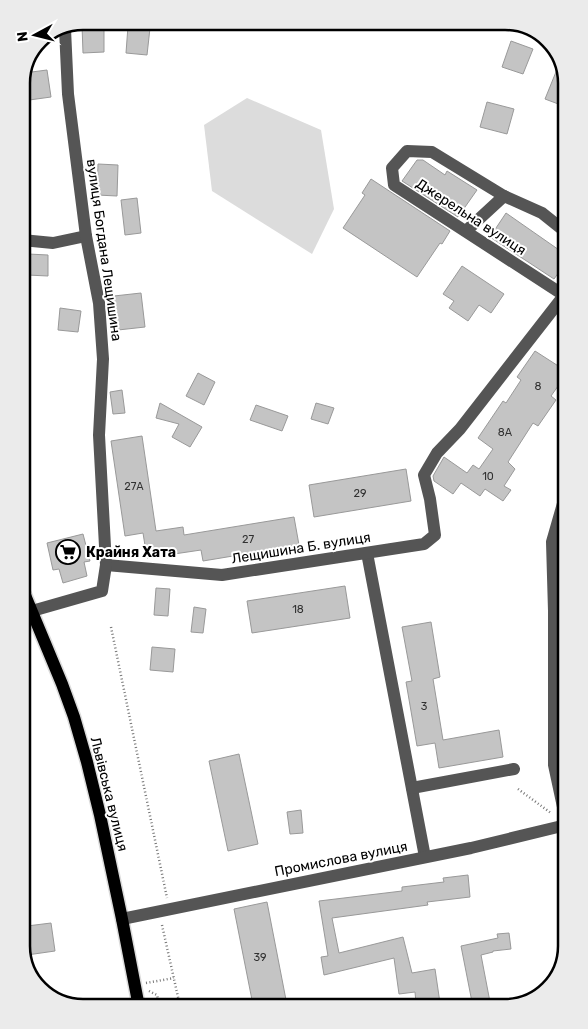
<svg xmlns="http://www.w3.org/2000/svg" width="588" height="1029" font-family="Rubik,sans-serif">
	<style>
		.green { fill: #dcdcdc }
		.building { fill: #c4c4c4; stroke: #999 }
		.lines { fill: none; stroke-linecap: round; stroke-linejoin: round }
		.major-casing { stroke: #dbdbdb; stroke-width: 15 }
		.path { stroke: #777; stroke-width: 2.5; stroke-dasharray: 1 2.5; stroke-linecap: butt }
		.minor { stroke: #555; stroke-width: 12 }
		.major { stroke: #000; stroke-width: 12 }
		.labels { text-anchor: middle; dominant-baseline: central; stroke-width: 4; stroke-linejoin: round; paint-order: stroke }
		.number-label { font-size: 11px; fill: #313131 }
		.street-label { font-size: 14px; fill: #000; stroke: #fff }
		.poi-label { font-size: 14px; font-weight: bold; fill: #000; stroke: #fff; text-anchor: start }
		.rim { fill: none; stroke: #000; stroke-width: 2.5 }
	</style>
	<rect width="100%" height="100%" fill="#fff"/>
	<path class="green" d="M247 98 321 130 334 209 312 254 212 191 204 125Z"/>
	<g class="building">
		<path d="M88 21H104V52L83 53 82 25H88Z"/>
		<path d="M128 26 150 28 147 55 126 53Z"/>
		<path d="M511 41 533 49 523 74 502 67Z"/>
		<path d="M560 62H561V105L545 99Z"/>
		<path d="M47 70 51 97 22 101 21 79 24 73Z"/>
		<path d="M487 102 514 109 507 134 480 127Z"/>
		<path d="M417 160H423L445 175 447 171 477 190 458 217 402 181Z"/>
		<path d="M98 164 118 165 117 196 97 195Z"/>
		<path d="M371 179 450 231 442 244 440 243 417 277 343 228 365 195 362 193Z"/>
		<path d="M137 198 141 233 125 235 121 200Z"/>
		<path d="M506 213 562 252V268L554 279 490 237Z"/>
		<path d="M28 254 48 255V276L27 275Z"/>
		<path d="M462 266 504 294 491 313 479 305 468 321 449 308 454 301 443 294Z"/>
		<path d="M141 293 145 327 118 330 114 296Z"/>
		<path d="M60 308 81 311 78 332 58 330Z"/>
		<path d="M535 351 563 369V379L551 396 556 400 538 426 533 423 508 462 515 469 504 486 511 490 503 501 485 489 480 496 461 483 453 494 434 481 433 476 444 457 467 473 473 465 479 469 493 449 478 438 503 401 506 403 521 380 517 377Z"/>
		<path d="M198 373 215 382 204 405 186 396Z"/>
		<path d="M122 390 125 413 113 414 110 392Z"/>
		<path d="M160 403 202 427 190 447 172 437 179 424 156 418Z"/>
		<path d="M316 403 334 408 328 424 311 419Z"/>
		<path d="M256 405 288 416 282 431 250 420Z"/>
		<path d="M142 436 156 531 183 527 184 535 294 517 299 545 203 561 201 550 147 558 143 533 125 536 111 441Z"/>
		<path d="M406 469 411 501 314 517 309 485Z"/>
		<path d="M83 534 90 561 84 562 87 576 63 583 59 569 53 570 47 543Z"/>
		<path d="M345 586 350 618 252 633 247 601Z"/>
		<path d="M156 588 170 589 168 616 154 615Z"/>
		<path d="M194 607 206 609 203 633 191 632Z"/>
		<path d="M431 622 440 677 433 679 443 740 499 730 503 757 439 768 435 743 417 746 406 682 412 681 402 627Z"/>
		<path d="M152 647 175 649 173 672 150 670Z"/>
		<path d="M239 754 258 844 228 851 209 761Z"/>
		<path d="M301 810 303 833 290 834 287 812Z"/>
		<path d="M468 875 470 897 427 902 428 905 332 918 339 953 403 937 412 973 435 969 440 1003H416L415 992 399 994 394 958 324 975 321 957 328 956 319 901 402 891V887L444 882 443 878Z"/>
		<path d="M267 902 287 1005H253L234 909Z"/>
		<path d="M51 923 55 951 27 955V926Z"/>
		<path d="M509 933 511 949 493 951V952L481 955 490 1002H472L461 946 498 938 497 934Z"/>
	</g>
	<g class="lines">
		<defs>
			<path id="major" d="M25 595 62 684 74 717 87 762 100 815 122 919 139 1007"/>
		</defs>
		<use href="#major" class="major-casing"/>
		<g class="path">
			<path d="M111 627 167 898"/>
			<path d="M518 789 551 813"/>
			<path d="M162 925 180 1006"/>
			<path d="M146 983 174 978"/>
			<path d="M149 991 157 995 160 1007"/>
		</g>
		<g class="minor">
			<path d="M562 229 542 213 504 196 432 152 407 151 392 168 394 185 562 294"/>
			<path d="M466 231 504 196"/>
			<path d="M22 240 53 243 86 236"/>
			<path d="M564 500 552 542 554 611V765L566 821"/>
			<path d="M367 553 425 857"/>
			<path d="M106 565 222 575 424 544 435 535 430 499 424 475 437 453 460 429 562 298"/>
			<path d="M32 611 102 591 106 565 99 435 103 359 99 303 86 236 68 94 65 29"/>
			<path d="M412 788 514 769"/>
			<path d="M122 919 471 848 566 825"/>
		</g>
		<use href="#major" class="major"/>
	</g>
	<defs>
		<symbol id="supermarket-ring" viewBox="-11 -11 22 22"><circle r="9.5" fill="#fff" stroke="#000" stroke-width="1.5"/><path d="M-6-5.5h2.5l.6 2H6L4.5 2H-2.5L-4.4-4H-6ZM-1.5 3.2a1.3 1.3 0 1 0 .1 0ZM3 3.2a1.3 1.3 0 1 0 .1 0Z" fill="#000"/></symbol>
	</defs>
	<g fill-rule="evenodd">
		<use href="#supermarket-ring" x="54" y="538" width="28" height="28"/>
	</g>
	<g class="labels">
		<g class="number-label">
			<text x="538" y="386">8</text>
			<text x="505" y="432">8А</text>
			<text x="488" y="476">10</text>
			<text x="134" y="486">27А</text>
			<text x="360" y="493">29</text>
			<text x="248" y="539">27</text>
			<text x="298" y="609">18</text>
			<text x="424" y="706">3</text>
			<text x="260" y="957">39</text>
		</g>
		<g class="street-label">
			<text transform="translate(471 217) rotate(33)">Джерельна вулиця</text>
			<text transform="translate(104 250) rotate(82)">вулиця Богдана Лещишина</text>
			<text transform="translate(301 548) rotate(-9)">Лещишина Б. вулиця</text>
			<text transform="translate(109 794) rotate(76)">Львівська вулиця</text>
			<text transform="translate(341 859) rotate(-11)">Промислова вулиця</text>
		</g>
		<g class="poi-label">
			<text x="86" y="552">Крайня Хата</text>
		</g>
	</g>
	<path d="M0 0H588V1029H0ZM83 30H505A53 53 0 0 1 558 83V946A53 53 0 0 1 505 999H83A53 53 0 0 1 30 946V83A53 53 0 0 1 83 30Z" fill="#ebebeb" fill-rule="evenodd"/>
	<path class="rim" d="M83 30H505A53 53 0 0 1 558 83V946A53 53 0 0 1 505 999H83A53 53 0 0 1 30 946V83A53 53 0 0 1 83 30Z"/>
	<g transform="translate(35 35) rotate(263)" stroke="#ffffff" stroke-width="4" paint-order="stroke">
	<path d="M0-4L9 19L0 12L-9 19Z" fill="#000000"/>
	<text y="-8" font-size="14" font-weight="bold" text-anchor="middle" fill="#000000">N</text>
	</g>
</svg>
